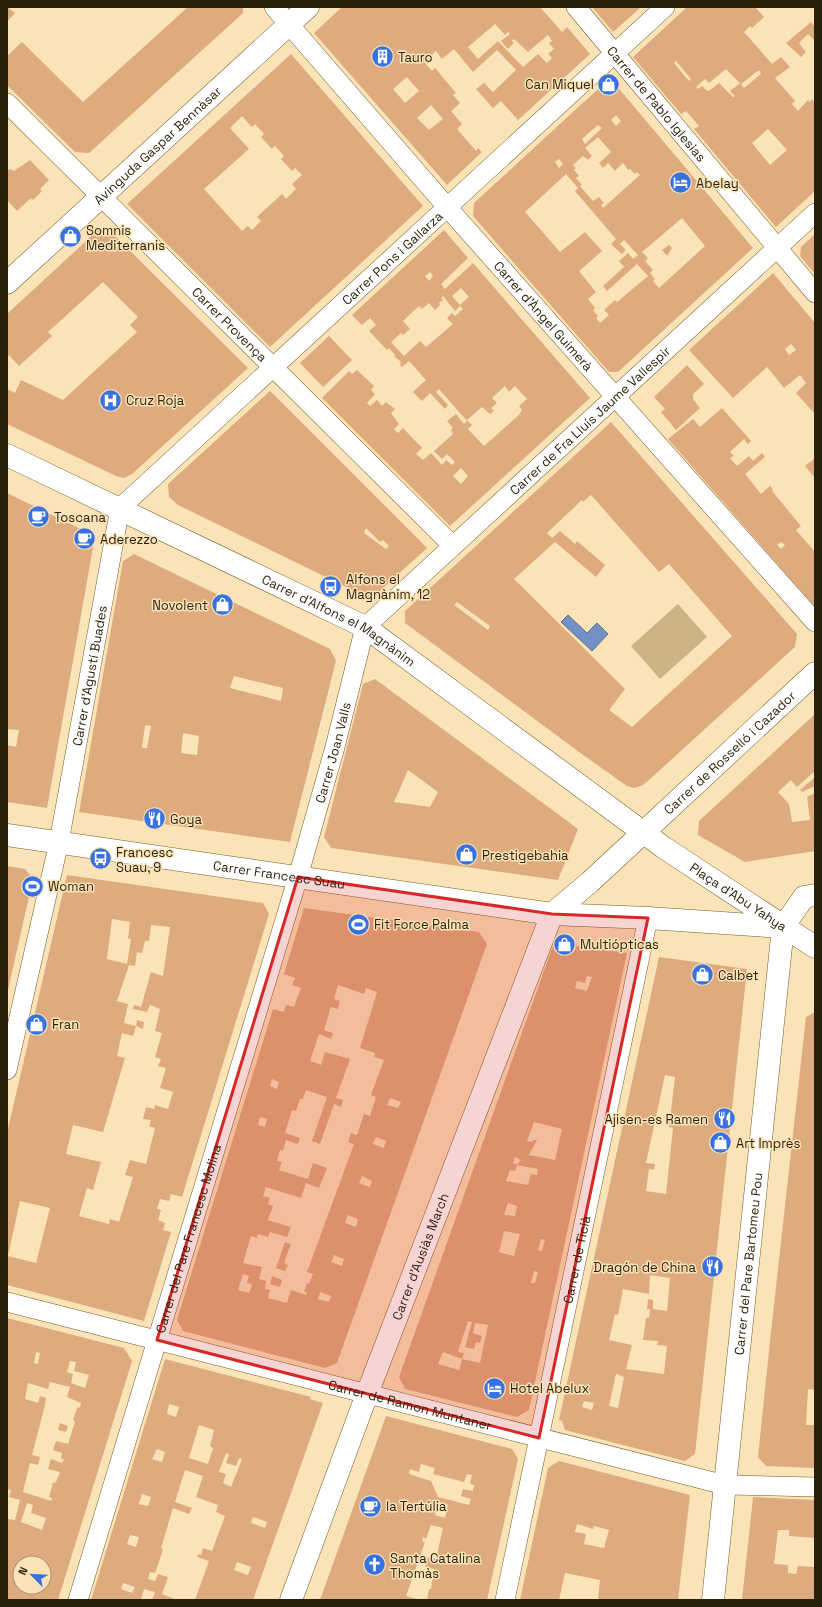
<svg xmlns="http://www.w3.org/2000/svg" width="822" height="1607" font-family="'Space Grotesk',sans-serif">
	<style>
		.green { fill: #cdb487 }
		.water { fill: #7491c5; stroke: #5e6f8d }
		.building { fill: #deab7e; fill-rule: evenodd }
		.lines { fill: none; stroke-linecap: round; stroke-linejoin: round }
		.street-casing { stroke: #755b28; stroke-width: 20 }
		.secondary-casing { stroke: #755b28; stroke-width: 23 }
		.street { stroke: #fff; stroke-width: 19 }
		.secondary { stroke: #fff; stroke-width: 22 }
		.marked { fill: #d62828; fill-opacity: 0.2; stroke: #d62828; stroke-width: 3; stroke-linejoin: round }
		.labels { text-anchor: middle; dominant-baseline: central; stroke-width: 3; stroke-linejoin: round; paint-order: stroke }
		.poi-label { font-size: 13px; fill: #2a1f09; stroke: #fbe3b8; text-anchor: start }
		.street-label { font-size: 13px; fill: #2a1f09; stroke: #fbe3b8 }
	</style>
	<rect width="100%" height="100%" fill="#fbe3b8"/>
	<path class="green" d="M678 604 707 637 660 679 631 646Z"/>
	<path class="water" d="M568 615 587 633 597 623 608 634 592 651 561 622Z"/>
	<g class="building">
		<path d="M7 7 15 13 7 22Z"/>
		<path d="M188 7H243V13L89 153 75 152 7 85V56L22 42 83 102Z"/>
		<path d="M342 7H540L562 32 567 27 590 54 518 120 501 101 493 108 476 89 484 83 493 92 516 70 497 50 473 72 454 49 442 59 436 51 424 62 432 71 435 68 456 93 453 95 460 103 451 111 462 124 457 129 476 151 478 148 482 152 447 185 314 33ZM495 24 505 35 508 32 510 34 501 41 508 49 514 43 512 41 514 39 528 52 548 35 552 41 549 43 554 49 548 54 552 58 547 63 538 54 523 67 498 41 478 59 468 47ZM407 77 419 91 405 103 393 89ZM431 105 443 119 429 130 417 118Z"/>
		<path d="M592 7H641L613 32Z"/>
		<path d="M687 7H755L764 17 752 28 750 26 744 32 772 64 781 57 790 67 775 78 795 101 792 104 798 111 808 100 809 102 812 99 815 103V191L776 227 694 129 699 126 686 111 681 114 633 57ZM676 61 691 79 689 81 674 63ZM726 69 740 83 730 91 735 96 733 97 719 83 709 91 706 90 702 86 698 89 696 87 705 79 709 83ZM759 70 761 74 744 88 741 84ZM768 129 787 150 770 165 752 143Z"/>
		<path d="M811 22 815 27V41L808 34 799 43 806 52 801 57 786 43Z"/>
		<path d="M291 54 423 206 270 347 127 204ZM242 116 252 127 255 124 264 134 261 137 272 149 275 146 284 156 281 159 292 171 295 168 302 175 292 184 296 189 286 199 282 194 257 217 261 221 252 230 248 226 242 231 204 189 249 149 230 128Z"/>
		<path d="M610 78 753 248 618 372H609L473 216 474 203ZM616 115 621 121 616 126 611 120ZM598 125 602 128 585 144 582 139ZM598 137 611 152 599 163 603 168 608 163 615 171 623 163 628 170 630 169 635 174 637 172 640 175 603 208 601 205 604 203 599 197 593 201 580 186 582 185 576 178 579 176 574 170 576 168 573 165 583 156 588 160 592 156 585 148ZM559 159 563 164 559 168 555 162ZM566 174 578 188 575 191 616 239 611 244 614 247 622 254 626 250 620 244 624 240 638 255 633 259 628 253 619 261 624 267 603 286 607 291 637 264 648 276 617 302 615 300 604 310 609 315 600 323 596 318 598 316 593 310 595 308 588 299 596 292 579 271 602 251 585 232 560 252 525 212ZM682 218 705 246 659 288 653 281 655 279 650 273 653 270 645 261 648 258 642 252Z"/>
		<path d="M30 160 49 180 40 189 42 191 33 200 31 198 17 211 7 200V171L10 169 14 171Z"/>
		<path d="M98 230 110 231 248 368 132 474 124 478 116 476 7 424V389L15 393 21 380 63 400 137 332 130 325 138 317 103 282 48 332 52 336 19 366 9 355 7 358V314Z"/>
		<path d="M444 230 468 258 441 284 445 289 473 263 590 398 450 526 322 398 349 371 352 374 357 370 374 386 371 390 375 394 367 403 370 406 377 400 382 406 386 402 395 409 391 413 399 424 394 429 398 433 403 428 422 448 416 454 423 460 431 453 442 465 446 460 452 465 455 462 447 454 442 459 434 451 453 434 451 430 453 428 447 421 456 414 464 424 467 421 439 389 436 392 448 405 445 409 430 393 422 401 413 392 426 380 409 361 402 367 400 365 401 362 394 356 395 355 389 348 387 350 369 331 376 325 370 318 362 325 352 315ZM430 272 433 276 429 281 425 276ZM461 288 469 297 460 305 452 296ZM443 296 455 311 460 306 463 309 455 316 452 313 447 318 453 324 426 347 420 341 404 356 391 342 401 333 403 335 410 329 403 321 419 306 422 309 429 303 435 310 440 305 439 303 443 300 441 298ZM505 386 509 392 515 386 527 399 519 406 522 410 518 416 484 446 468 429 472 425 467 420 482 407 490 414 494 411 491 408 497 403 492 398ZM461 468 468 476 461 484 453 476Z"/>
		<path d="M815 234V274L800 256 801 247Z"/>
		<path d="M669 245 672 248 667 256 662 250Z"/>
		<path d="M773 273 815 323V414L796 393 806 383 800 375 784 388 767 367 733 398 689 350ZM791 344 796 350 789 355 785 349Z"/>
		<path d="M329 336 352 360 323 387 300 363Z"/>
		<path d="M687 365 704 384 693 394V399L700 408 676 430 661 412 665 409 654 397Z"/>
		<path d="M270 391 427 548 371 599 178 505 169 497 168 484ZM366 528 380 542 383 540 389 546 386 549 364 533Z"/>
		<path d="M722 408 751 441 748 444 744 439 730 452 734 456 730 458 737 466 749 456 753 461 762 453 765 457 745 474 761 494 770 486 773 490 772 491 801 526 796 530 815 552V607L668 439 693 419 700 427ZM781 542 785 545 781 549 777 545Z"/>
		<path d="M611 422 797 634 795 647 650 779 643 785 634 788 627 786 579 752 405 623V611ZM591 495 659 572 669 564 732 636 632 727 609 710 625 689 514 579 555 542 596 577 605 565 577 541 575 544 560 531 552 538 547 533 582 500 583 502ZM457 602 490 626 488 630 454 605Z"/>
		<path d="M815 458V478L805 466Z"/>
		<path d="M7 493 95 536 47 808 7 802V745L16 747 19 730 7 729Z"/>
		<path d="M134 554 330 649 336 661 290 842 79 812 123 561ZM234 676 283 688 281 701 230 688ZM145 725 151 726 147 748H142ZM183 733 199 736 197 755 181 753Z"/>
		<path d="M375 679 578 829 558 880 331 848 324 837 363 684ZM408 770 438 792 430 807 394 802Z"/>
		<path d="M815 714V771L797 787 791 780 778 792 789 804 792 822 810 820 807 797 815 793V851L745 862 698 835 699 821Z"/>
		<path d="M815 777V786L802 792 800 790Z"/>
		<path d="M7 866 25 869 33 879 8 990Z"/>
		<path d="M67 875 263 903 269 914 182 1197 171 1194 169 1201 160 1199 157 1209 161 1210 158 1220 165 1223 163 1230 171 1232 144 1321 7 1285V1133ZM112 919 130 922 128 938 131 939 127 964 107 959ZM151 925 170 927 163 976 151 972 141 1007 134 1005 133 1009 147 1012 150 1005 160 1009 155 1031 162 1033 155 1057 161 1059 158 1066 166 1068 160 1088 173 1092 168 1109 155 1105 154 1109 146 1107 143 1119 151 1120 149 1126 155 1128 146 1164 130 1160 125 1175 133 1177 119 1222 110 1219 109 1224 79 1216 87 1188 93 1190 101 1162 66 1154 73 1125 103 1132 125 1058 117 1056 122 1033 133 1036 136 1026 143 1029 144 1022 137 1020 136 1026 124 1023 128 1004 117 1001 129 965 135 966 137 952 142 953 145 941H149ZM20 1201 50 1208 36 1263 8 1256Z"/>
		<path d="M304 908 479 932 487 944 337 1363 325 1368 183 1331 177 1320 273 1009 284 1012 286 1005 294 1007 301 988 292 985 295 978 284 974ZM338 985 364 994 366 988 377 992 360 1048 375 1053 374 1057 384 1060 371 1095 376 1097 370 1116 364 1114 357 1135 351 1133 348 1142 354 1144 307 1272 313 1274 309 1284 307 1283 304 1292H307L306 1295 291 1290 287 1303 268 1298 270 1290 265 1289 266 1281 259 1279 262 1267 243 1263 251 1236 257 1238 258 1234 268 1237 270 1232 287 1237 291 1227 268 1220 273 1206 268 1204 270 1198 263 1196 266 1187 301 1198 306 1183 319 1188 327 1168 313 1163 308 1179 279 1170 282 1162 277 1161 280 1150 283 1151 286 1140 298 1144 300 1138 285 1133 292 1110 296 1111 300 1099H303L306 1090 327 1097 312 1141 320 1144 334 1104 341 1107 343 1100 336 1098 350 1059 325 1052 321 1065 310 1061 319 1034 331 1039 333 1033 324 1030 331 1007 338 1009 340 1001 334 999ZM272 1079 279 1082 277 1089 270 1086ZM390 1098 401 1102 398 1108 387 1105ZM260 1117 267 1119 265 1127 258 1125ZM376 1137 386 1141 384 1148 373 1144ZM362 1176 372 1181 370 1187 359 1183ZM348 1215 358 1219 356 1227 345 1223ZM334 1255 344 1259 342 1266 331 1262ZM243 1274 249 1276 247 1283 252 1284 249 1293 238 1290ZM320 1292 331 1296 329 1302 318 1299Z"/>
		<path d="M554 943 627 953 529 1410 517 1417 405 1389 399 1377ZM587 976 592 977 587 991 575 988 577 981 585 983ZM534 1122 562 1129 555 1160 529 1155 537 1140H533L532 1142 527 1141ZM515 1157 521 1160 517 1165 538 1169 537 1175 531 1174 528 1185 506 1181 510 1170 515 1171 517 1165 513 1163ZM508 1203 517 1206 515 1216 504 1215ZM504 1231 520 1234 514 1256 499 1252ZM541 1239 545 1240 542 1251 538 1250ZM534 1271 538 1272 535 1283H531ZM468 1321 472 1322 465 1347 474 1349 476 1342 480 1343 482 1336 473 1333 475 1323 488 1325 480 1363 462 1359 459 1370 438 1364 443 1352 462 1359 464 1353 458 1352Z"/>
		<path d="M659 957 747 969 695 1454 685 1461 565 1430 562 1421 559 1420ZM665 1075 675 1077 669 1127 673 1128 666 1194 646 1191 649 1169 654 1170 655 1164 646 1163ZM650 1275 670 1278 667 1311 653 1309V1300L648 1299 647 1309H650L649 1318H646L643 1340 658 1341 657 1345 667 1346 664 1374 626 1369 632 1345 609 1340 615 1314 618 1315 623 1289 649 1294ZM616 1374 624 1377 618 1408 609 1406ZM584 1401 594 1403 592 1410 582 1407Z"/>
		<path d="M815 1012V1390L808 1389 806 1425H815V1468L766 1466 758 1457 770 1341 806 1017Z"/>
		<path d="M285 1242 291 1244 284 1263 288 1265 285 1271 276 1268Z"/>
		<path d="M272 1276 282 1280 280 1287 270 1284Z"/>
		<path d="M7 1318 124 1348 132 1361 58 1600H7V1519L15 1520 20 1500 9 1497 11 1490 7 1489ZM36 1352 40 1353 38 1364 34 1363ZM70 1361 76 1362 74 1371 89 1375 85 1388 71 1383 73 1374 67 1372ZM50 1382 70 1387 67 1397 81 1403 80 1407 77 1408 73 1420 75 1422 68 1444 56 1441 53 1450 62 1453 61 1458 64 1460 62 1463 51 1459 48 1469 60 1472 56 1482 53 1483 49 1497 52 1498 51 1501 23 1492 30 1463 38 1465 40 1457 32 1455 45 1405 46 1398 40 1396 38 1403 25 1399 28 1383 48 1389ZM27 1503 33 1505 31 1513 46 1518 42 1530 21 1522ZM20 1563H44V1587H20Z"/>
		<path d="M165 1359 311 1397 310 1399 323 1403 253 1600H195L209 1561 197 1557 199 1554 201 1555 203 1548 212 1551 225 1516 216 1512 218 1505 196 1497 203 1476 185 1470 175 1502 192 1508 189 1514 173 1508 161 1548 163 1550 155 1573 150 1572 148 1579 155 1581 158 1574 168 1577 162 1594 177 1600H152L155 1592 144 1589 141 1600H91ZM169 1404 179 1407 176 1417 167 1414ZM199 1425 214 1430 210 1446 213 1448 208 1464 189 1458ZM157 1449 165 1452 162 1462 152 1459ZM226 1453 229 1455 226 1463 236 1466 239 1458 242 1459 231 1487 223 1483 226 1474 219 1472ZM142 1494 151 1497 148 1506 139 1504ZM253 1517 267 1522 265 1528 251 1523ZM130 1535 139 1537 136 1547 127 1544ZM237 1562 251 1567 248 1575 234 1570ZM123 1583 135 1587 132 1593 121 1589Z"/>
		<path d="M386 1416 512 1449 518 1459 487 1600H427L429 1589H431L434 1569 425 1567 428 1557 436 1559 443 1528 431 1525 426 1539 423 1537 422 1541 425 1542 406 1596 420 1600H320ZM421 1464 435 1468 433 1474 464 1482 467 1474 472 1475 470 1484 474 1485 473 1491 463 1489 461 1496 471 1499 469 1505 438 1497 431 1481 409 1474 410 1469 419 1472ZM439 1502 448 1505 445 1518 435 1515Z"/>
		<path d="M60 1423 68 1426 66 1432 58 1430Z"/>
		<path d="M559 1461 690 1495 678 1600H598L600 1580 565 1573 559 1600H520L548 1468ZM577 1524 593 1529 594 1526 609 1530 604 1548 584 1544 586 1534 575 1532Z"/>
		<path d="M753 1497 815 1500V1538L789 1536V1530H778L774 1564 788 1565V1573L796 1574 798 1566 815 1567V1600H742Z"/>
	</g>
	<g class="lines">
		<defs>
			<g id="street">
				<path id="s1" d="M274 7 447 207 815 622"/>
				<path id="s2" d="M576 7 815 293"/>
				<path id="s3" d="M7 103 453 546"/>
				<path id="s4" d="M7 1070 59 842 120 508 665 7"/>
				<path id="s5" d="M7 1302 725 1485 815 1487"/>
				<path id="s6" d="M78 1600 298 877 335 747 365 627 815 213"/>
				<path id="s7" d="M505 1600 648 918"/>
			</g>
			<g id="secondary">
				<path id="s8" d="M7 283 308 7"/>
				<path id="s9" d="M7 455 365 627 663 847 815 947"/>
				<path id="s10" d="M7 835 552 914 648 918 782 927"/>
				<path id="s11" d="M291 1600 367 1394 552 914 590 882 815 673"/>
				<path id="s12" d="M713 1600 783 927 804 897 815 895"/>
			</g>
		</defs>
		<use href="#street" class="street-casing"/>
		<use href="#secondary" class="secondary-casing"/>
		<use href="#street" class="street"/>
		<use href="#secondary" class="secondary"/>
	</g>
	<path class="marked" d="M298 877 552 914 648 918 539 1438 157 1340Z"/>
	<defs>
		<symbol id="building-disc" viewBox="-11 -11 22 22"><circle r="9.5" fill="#3872e1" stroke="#fbe3b8"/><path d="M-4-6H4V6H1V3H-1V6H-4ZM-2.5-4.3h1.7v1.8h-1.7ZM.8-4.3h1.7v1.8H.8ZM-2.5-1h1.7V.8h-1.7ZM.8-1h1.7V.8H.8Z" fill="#fff"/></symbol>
		<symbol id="shop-disc" viewBox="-11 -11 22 22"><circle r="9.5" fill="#3872e1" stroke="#fbe3b8"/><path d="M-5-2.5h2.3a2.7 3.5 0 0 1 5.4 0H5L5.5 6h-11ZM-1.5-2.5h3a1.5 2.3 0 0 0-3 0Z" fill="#fff"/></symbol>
		<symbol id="hotel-disc" viewBox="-11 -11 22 22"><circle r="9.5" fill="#3872e1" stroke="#fbe3b8"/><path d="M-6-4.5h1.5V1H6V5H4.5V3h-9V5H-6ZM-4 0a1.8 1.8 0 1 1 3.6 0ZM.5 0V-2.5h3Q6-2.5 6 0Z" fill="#fff"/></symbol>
		<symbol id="hospital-disc" viewBox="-11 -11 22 22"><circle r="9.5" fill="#3872e1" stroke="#fbe3b8"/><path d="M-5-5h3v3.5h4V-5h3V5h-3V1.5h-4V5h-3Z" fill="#fff"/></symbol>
		<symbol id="cafe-disc" viewBox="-11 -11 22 22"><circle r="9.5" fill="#3872e1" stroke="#fbe3b8"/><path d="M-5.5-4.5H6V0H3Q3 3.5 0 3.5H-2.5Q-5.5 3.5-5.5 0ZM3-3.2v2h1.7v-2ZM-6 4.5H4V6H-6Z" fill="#fff"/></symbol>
		<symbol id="bus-disc" viewBox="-11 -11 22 22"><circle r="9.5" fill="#3872e1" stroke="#fbe3b8"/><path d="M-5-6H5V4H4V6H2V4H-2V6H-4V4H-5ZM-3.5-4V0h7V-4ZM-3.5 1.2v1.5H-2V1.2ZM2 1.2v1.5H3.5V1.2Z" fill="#fff"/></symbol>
		<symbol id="restaurant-disc" viewBox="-11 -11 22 22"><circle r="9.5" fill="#3872e1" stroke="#fbe3b8"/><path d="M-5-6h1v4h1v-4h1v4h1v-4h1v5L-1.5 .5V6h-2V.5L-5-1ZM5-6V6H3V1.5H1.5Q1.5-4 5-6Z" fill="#fff"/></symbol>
		<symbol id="stadium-disc" viewBox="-11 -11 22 22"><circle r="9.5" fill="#3872e1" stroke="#fbe3b8"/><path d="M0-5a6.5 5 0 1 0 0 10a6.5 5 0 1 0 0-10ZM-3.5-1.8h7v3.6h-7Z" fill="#fff"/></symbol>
		<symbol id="church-disc" viewBox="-11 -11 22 22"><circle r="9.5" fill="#3872e1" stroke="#fbe3b8"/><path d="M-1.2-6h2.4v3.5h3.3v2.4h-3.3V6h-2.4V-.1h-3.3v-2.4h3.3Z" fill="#fff"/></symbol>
	</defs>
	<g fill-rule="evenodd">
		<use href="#building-disc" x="370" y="44" width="25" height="25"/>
		<use href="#shop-disc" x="596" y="72" width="25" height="25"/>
		<use href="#hotel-disc" x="668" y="170" width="25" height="25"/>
		<use href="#shop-disc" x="58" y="224" width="25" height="25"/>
		<use href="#hospital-disc" x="98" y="388" width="25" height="25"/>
		<use href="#cafe-disc" x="26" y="504" width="25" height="25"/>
		<use href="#cafe-disc" x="72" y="526" width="25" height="25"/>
		<use href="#bus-disc" x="318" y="574" width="25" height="25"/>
		<use href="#shop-disc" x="210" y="592" width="25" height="25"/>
		<use href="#restaurant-disc" x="142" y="806" width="25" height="25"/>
		<use href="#shop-disc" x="454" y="842" width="25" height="25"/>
		<use href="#bus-disc" x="88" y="846" width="25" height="25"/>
		<use href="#stadium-disc" x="20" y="874" width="25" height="25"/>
		<use href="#stadium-disc" x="346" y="912" width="25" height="25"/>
		<use href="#shop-disc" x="552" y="932" width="25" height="25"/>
		<use href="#shop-disc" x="690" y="962" width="25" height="25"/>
		<use href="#shop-disc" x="24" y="1012" width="25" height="25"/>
		<use href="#restaurant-disc" x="712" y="1106" width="25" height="25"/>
		<use href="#shop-disc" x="708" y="1130" width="25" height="25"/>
		<use href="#restaurant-disc" x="700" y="1254" width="25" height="25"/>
		<use href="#hotel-disc" x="482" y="1376" width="25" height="25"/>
		<use href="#cafe-disc" x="358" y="1494" width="25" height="25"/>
		<use href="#church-disc" x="362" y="1552" width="25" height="25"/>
	</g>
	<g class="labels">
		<g class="poi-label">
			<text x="398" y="57">Tauro</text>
			<text x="594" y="84" text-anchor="end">Can Miquel</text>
			<text x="696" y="183">Abelay</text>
			<text x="86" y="230">Somnis<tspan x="86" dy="15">Mediterranis</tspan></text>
			<text x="126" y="400">Cruz Roja</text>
			<text x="54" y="517">Toscana</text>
			<text x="100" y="539">Aderezzo</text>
			<text x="346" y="579">Alfons el<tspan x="346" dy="15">Magnànim, 12</tspan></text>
			<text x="208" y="605" text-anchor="end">Novolent</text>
			<text x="170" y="819">Goya</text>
			<text x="116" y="852">Francesc<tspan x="116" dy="15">Suau, 9</tspan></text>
			<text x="482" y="855">Prestigebahia</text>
			<text x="48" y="886">Woman</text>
			<text x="374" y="924">Fit Force Palma</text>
			<text x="580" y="944">Multiópticas</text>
			<text x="718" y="975">Calbet</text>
			<text x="52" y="1024">Fran</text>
			<text x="708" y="1119" text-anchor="end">Ajisen-es Ramen</text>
			<text x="736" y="1143">Art Imprès</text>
			<text x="696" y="1267" text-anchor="end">Dragón de China</text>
			<text x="510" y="1388">Hotel Abelux</text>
			<text x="386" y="1506">la Tertúlia</text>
			<text x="390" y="1558">Santa Catalina<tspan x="390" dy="15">Thomàs</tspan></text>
		</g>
		<g class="street-label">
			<text stroke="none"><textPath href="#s2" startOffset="126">Carrer de Pablo Iglesias</textPath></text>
			<text stroke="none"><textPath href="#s8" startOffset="204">Avinguda Gaspar Bennàsar</textPath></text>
			<text stroke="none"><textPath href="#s4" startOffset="943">Carrer Pons i Gallarza</textPath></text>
			<text stroke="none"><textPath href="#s1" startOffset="410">Carrer d'Àngel Guimerà</textPath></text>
			<text stroke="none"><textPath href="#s3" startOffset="314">Carrer Provença</textPath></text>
			<text stroke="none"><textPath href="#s6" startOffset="1320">Carrer de Fra Lluís Jaume Vallespir</textPath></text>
			<text stroke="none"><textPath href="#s9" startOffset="371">Carrer d'Alfons el Magnànim</textPath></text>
			<text stroke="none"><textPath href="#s4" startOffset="403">Carrer d'Agustí Buades</textPath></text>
			<text stroke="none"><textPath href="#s6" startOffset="885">Carrer Joan Valls</textPath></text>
			<text stroke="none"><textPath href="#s11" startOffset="974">Carrer de Rosselló i Cazador</textPath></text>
			<text stroke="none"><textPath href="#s10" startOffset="275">Carrer Francesc Suau</textPath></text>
			<text stroke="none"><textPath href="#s9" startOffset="858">Plaça d'Abu Yahya</textPath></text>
			<text stroke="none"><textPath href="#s6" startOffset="378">Carrer del Pare Francesc Molina</textPath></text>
			<text stroke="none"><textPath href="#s11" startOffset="367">Carrer d'Ausiàs March</textPath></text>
			<text stroke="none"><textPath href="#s7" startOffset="348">Carrer de Ticià</textPath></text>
			<text stroke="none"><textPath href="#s12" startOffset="338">Carrer del Pare Bartomeu Pou</textPath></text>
			<text stroke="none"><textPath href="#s5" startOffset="416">Carrer de Ramon Muntaner</textPath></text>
		</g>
	</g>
	<rect width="822" height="1607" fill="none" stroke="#2a1f09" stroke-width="16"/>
	<g transform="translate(32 1575) rotate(294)"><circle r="19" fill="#fbe3b8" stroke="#a79572"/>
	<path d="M0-3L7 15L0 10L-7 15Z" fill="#3872e1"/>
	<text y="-6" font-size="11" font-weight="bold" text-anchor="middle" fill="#2a1f09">N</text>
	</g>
</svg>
